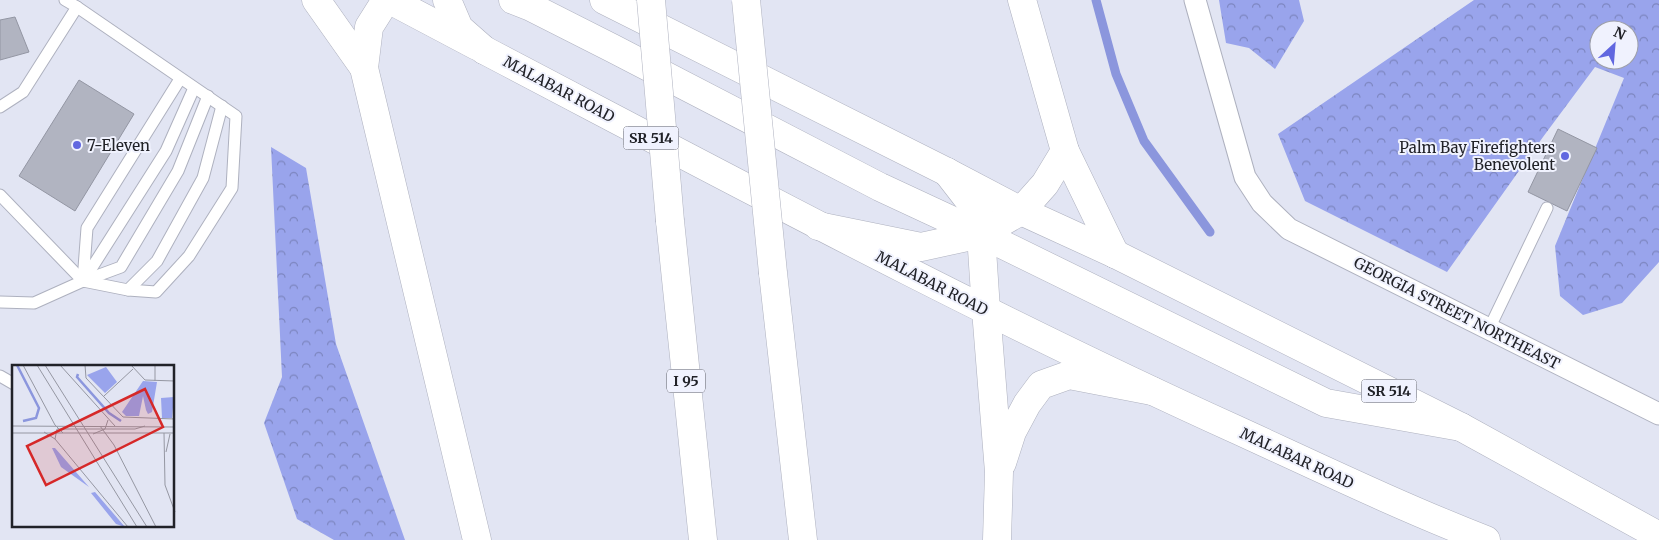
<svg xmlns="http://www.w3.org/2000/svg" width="1659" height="540" font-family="Merriweather,serif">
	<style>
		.forest { fill: url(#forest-crowns); fill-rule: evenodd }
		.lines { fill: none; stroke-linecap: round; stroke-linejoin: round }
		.stream { stroke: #8b96dd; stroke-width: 9 }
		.building { fill: #b1b4c1; stroke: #9396a3 }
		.lane-casing { stroke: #aeb1bf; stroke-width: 13 }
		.street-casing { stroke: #aeb1bf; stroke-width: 23 }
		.secondary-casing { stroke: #aeb1bf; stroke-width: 29 }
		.primary-casing { stroke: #aeb1bf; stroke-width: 29 }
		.highway-casing { stroke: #aeb1bf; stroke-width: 29 }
		.lane { stroke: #fff; stroke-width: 11 }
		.street { stroke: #fff; stroke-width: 21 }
		.secondary { stroke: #fff; stroke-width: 28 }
		.primary { stroke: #fff; stroke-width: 28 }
		.highway { stroke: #fff; stroke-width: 28 }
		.highway-bridge-casing { stroke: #aeb1bf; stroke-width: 29; stroke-linecap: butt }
		.highway-bridge { stroke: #fff; stroke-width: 28 }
		.poi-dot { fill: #6167e0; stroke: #f0f2fe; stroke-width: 2 }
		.labels { text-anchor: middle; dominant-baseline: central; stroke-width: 4; stroke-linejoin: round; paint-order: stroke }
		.shield { fill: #f0f2fe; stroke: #5f6068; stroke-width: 1 }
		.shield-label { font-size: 14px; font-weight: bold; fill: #212228 }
		.street-label { font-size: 15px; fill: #212228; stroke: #f0f2fe }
		.poi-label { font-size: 15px; fill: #212228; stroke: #f0f2fe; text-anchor: start }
		.inset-river { fill: none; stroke: #8b96dd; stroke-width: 2.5 }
		.inset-road { fill: none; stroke: #9597a2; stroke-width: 1 }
		.view { fill: #d62828; fill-opacity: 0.15; stroke: #d62828; stroke-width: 2.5 }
		.inset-edge { fill: none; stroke: #212228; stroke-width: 2.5 }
	</style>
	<defs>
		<pattern id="forest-crowns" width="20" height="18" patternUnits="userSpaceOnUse" patternTransform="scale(1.25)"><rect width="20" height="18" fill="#99a4ec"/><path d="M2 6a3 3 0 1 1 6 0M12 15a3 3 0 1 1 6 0" fill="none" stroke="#7c85bf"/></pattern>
	</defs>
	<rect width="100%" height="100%" fill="#e2e5f3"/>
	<g class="forest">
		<path d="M1219 0H1299L1304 21 1275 69 1249 48 1226 43Z"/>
		<path d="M1474 0H1659V262L1622 303 1583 315 1560 296 1555 246 1624 78 1595 67 1543 137 1447 272 1305 201 1278 134ZM1599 30H1629V60H1599Z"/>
		<path d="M271 147 306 168 336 344 405 540H334L297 519 264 423 282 377Z"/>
	</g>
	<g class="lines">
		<path class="stream" d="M1096 0 1116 74 1144 141 1210 232"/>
	</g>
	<g class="building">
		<path d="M15 17 29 52 0 60V20Z"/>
		<path d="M79 80 134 114 75 211 19 176Z"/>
		<path d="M1558 129 1597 148 1567 211 1528 192Z"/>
	</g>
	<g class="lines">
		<defs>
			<g id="lane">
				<path d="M77 7 236 116 232 188 189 256 156 292 128 290"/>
				<path d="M0 107 23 92 77 7 65 0"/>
				<path d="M0 195 83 281 128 290 157 261 203 178 222 106"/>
				<path d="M84 280 166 151 194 88"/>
				<path d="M83 281 87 228 180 79"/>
				<path d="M0 302 34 303 83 281 121 267 178 171 208 96"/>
				<path d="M1489 329 1547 208"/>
				<path d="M0 376 14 384"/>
			</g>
			<path id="street" d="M1195 0 1245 177 1262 203 1289 229 1659 414"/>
			<g id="secondary">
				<path d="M390 0 477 46"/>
				<path d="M604 0 947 172 1021 211 1115 254"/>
			</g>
			<g id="primary">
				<path d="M484 50C732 180 979 313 1235 429 1318 467 1401 507 1486 540"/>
				<path d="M1115 254 1461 427 1659 536"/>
			</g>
			<g id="highway">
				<path d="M316 0 364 68 477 540"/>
				<path d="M447 0 459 28 484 50"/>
				<path d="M513 0 531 7 612 48 880 187 981 234 1326 403 1461 427"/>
				<path d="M1022 0 1065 151 1115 254"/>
				<path d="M364 68 369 27 386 0"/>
				<path d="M947 172 978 212 981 234 986 310 999 472 997 540"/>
				<path d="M670 221 703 540"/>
				<path d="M818 226 921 247 981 234 1021 211 1045 184 1065 151"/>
				<path d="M773 273 803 540"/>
				<path d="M1002 463 1012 432 1027 404 1041 385 1069 375 1152 391"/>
			</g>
		</defs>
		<use href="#lane" class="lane-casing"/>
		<use href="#street" class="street-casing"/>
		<use href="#secondary" class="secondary-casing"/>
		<use href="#primary" class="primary-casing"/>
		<use href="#highway" class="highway-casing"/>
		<use href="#lane" class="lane"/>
		<use href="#street" class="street"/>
		<use href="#secondary" class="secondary"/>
		<use href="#primary" class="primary"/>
		<use href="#highway" class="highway"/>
		<defs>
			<g id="highway-bridge">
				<path d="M651 0 670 221"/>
				<path d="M746 0 773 273"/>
			</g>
		</defs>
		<use href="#highway-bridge" class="highway-bridge-casing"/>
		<use href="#highway-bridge" class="highway-bridge"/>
	</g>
	<g class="poi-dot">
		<circle cx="77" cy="145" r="5"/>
		<circle cx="1565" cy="156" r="5"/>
	</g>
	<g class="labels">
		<g class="shield">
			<rect x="623.5" y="126.5" width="55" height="23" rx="4"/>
			<rect x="667" y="369.5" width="38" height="23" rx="4"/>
			<rect x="1361.5" y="379.5" width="55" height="23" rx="4"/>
		</g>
		<g class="shield-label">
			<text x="651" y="138">SR 514</text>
			<text x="686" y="381">I 95</text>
			<text x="1389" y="391">SR 514</text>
		</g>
		<g class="street-label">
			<text transform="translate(559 89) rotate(28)">MALABAR ROAD</text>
			<text transform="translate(932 283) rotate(27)">MALABAR ROAD</text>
			<text transform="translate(1457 313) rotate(27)">GEORGIA STREET NORTHEAST</text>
			<text transform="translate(1297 458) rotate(25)">MALABAR ROAD</text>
		</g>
		<g class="poi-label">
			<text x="87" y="145">7-Eleven</text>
			<text x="1555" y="147" text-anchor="end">Palm Bay Firefighters<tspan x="1555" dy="17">Benevolent</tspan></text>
		</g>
	</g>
	<g transform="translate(12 365)">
		<rect width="162" height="162" fill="#e2e5f3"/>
		<path d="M94 2 105 17 93 28 75 10ZM131 16 145 17 140 47 136 49 134 45 131 31 127 51H114L110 47ZM162 32 160 53H150L149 33ZM40 83H43L77 122 49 102ZM83 127 113 162 104 159 79 128Z" fill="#99a4ec"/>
		<path class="inset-river" d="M5 0 27 43 24 53 11 56M66 9 65 12 97 48 109 56"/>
		<path class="inset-road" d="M11 0 43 60 51 68M25 0 125 162M33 0 135 162M48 0 103 61M73 0 74 13 111 52 163 54M119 0 133 15 163 16M143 16V0M92 31 121 4M0 61 163 62M88 61 102 80 144 162M32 67 43 74 116 162M0 68H163M152 68 153 120 163 147M81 69 93 64 96 55M43 74 45 64H123L133 61M154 87 158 69M59 162H85"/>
		<path class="view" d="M133 24 151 62 34 120 15 81Z"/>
		<rect width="162" height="162" class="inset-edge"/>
	</g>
	<g transform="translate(1614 45) rotate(26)"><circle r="24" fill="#f0f2fe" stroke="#9d9fa8"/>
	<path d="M0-4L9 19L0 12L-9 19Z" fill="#6167e0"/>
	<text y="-8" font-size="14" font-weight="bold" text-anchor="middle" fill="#212228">N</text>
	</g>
</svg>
